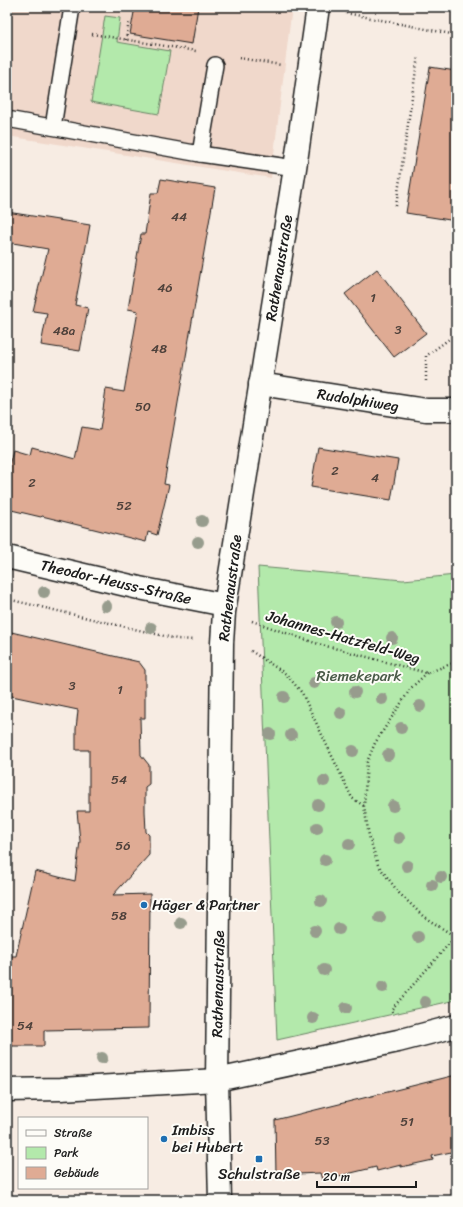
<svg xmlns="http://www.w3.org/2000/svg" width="463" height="1207" font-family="Sriracha,sans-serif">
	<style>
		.built { fill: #f0d8cb; fill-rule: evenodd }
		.green { fill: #b3e9ab; stroke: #688264 }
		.building { fill: #dfab94; stroke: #1c1c1c }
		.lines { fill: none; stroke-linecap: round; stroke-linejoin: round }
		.lane-casing { stroke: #1c1c1c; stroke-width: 18 }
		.street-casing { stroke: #1c1c1c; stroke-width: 25 }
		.secondary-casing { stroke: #1c1c1c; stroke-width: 25 }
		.path { stroke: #1c1c1c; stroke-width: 2.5; stroke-dasharray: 1 3; stroke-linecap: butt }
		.lane { stroke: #fdfcf7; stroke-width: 15 }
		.street { stroke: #fdfcf7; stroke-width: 22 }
		.secondary { stroke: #fdfcf7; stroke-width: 22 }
		.tree { fill: #979c8d }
		.poi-dot { fill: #1f6fb2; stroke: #fdfcf7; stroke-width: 1.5 }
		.labels { text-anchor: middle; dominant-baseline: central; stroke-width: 4; stroke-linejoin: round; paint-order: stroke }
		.number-label { font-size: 13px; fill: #4d403a }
		.street-label { font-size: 15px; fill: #1c1c1c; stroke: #fdfcf7 }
		.park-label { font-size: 15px; fill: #495a47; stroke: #fdfcf7 }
		.poi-label { font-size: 15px; fill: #1c1c1c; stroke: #fdfcf7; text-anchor: start }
	</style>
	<rect width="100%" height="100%" fill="#f7ece3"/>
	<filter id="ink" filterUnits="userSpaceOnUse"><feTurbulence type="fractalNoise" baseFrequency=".025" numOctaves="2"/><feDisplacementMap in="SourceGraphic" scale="8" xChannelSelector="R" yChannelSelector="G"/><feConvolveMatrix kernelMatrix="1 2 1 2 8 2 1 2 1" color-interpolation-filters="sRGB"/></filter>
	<g filter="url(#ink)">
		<path class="built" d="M7 7H292L271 178 7 136ZM120 18 117 42 91 102Z"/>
		<g class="green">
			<path d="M105 16 120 18 117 42 170 51 159 114 91 102Z"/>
			<path d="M258 567 403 580 456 575V1000L277 1040Z"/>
		</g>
		<g class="building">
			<path d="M135 7H198L192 44 130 34Z"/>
			<path d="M430 67 456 71V221L406 213Z"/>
			<path d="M161 179 215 188 164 484 169 485 157 535 148 532 146 542 42 516 41 517 7 509V474L13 450 30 455 32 447 75 459 82 427 100 430 106 389 124 392 138 311 128 309 141 234H145L151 193H158Z"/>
			<path d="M7 212 90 225 75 305 88 308 80 351 41 345 47 313 33 311 48 249 7 242Z"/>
			<path d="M377 269 426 333 394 357 345 294Z"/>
			<path d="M318 447 398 460 391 500 311 487Z"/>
			<path d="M7 631 139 662 145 670V718H140L141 755 149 765V784L145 787V811L146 832 149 835V855L113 895 150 894 149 1028 44 1030V1046H7V956H16L35 871 75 881 80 841 77 811H89V750H76V729L78 710 7 695Z"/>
			<path d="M456 1075V1151L432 1156 433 1160 401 1167V1165L377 1171 376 1167 322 1180 320 1173 276 1175 275 1120Z"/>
		</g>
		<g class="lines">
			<defs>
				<g id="lane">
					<path d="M7 119 200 154 295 168"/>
					<path d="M53 127 72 7"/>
					<path d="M200 154 215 65"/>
				</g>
				<g id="street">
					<path d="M260 384 406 407 426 410H456"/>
					<path d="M7 557 139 588 225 605"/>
					<path d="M7 1090 61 1089 217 1080 398 1041 456 1026"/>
				</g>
				<path id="secondary" d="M220 1200 217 1080 222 643 224 612 295 168 318 7"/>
			</defs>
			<use href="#lane" class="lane-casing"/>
			<use href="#street" class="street-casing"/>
			<use href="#secondary" class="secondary-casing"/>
			<g class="path">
				<path d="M346 13 456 35"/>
				<path d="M92 34 196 51"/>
				<path d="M126 40 129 21"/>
				<path d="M239 58 281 65"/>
				<path d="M396 206 418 56"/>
				<path d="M426 381V356L456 334"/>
				<path d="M7 599 177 639 194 640"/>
				<path d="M252 621 315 643 427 673 456 662"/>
				<path d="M251 651 286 674 302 693 352 798 364 806"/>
				<path d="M427 673 411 688 375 743 367 762 364 806 369 836 378 865 399 893 424 917 456 937"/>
				<path d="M392 1012 391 1010 455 937"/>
			</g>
			<use href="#lane" class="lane"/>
			<use href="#street" class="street"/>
			<use href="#secondary" class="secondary"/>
		</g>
		<g class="tree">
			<circle cx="202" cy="521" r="6"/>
			<circle cx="198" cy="542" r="6"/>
			<circle cx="44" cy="592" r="6"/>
			<circle cx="106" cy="606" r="6"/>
			<circle cx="336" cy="622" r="6"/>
			<circle cx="151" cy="628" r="6"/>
			<circle cx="392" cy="638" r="6"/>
			<circle cx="314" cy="683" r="6"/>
			<circle cx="355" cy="692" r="6"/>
			<circle cx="284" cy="697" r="6"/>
			<circle cx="382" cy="699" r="6"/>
			<circle cx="420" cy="706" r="6"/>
			<circle cx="341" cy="713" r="6"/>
			<circle cx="401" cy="728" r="6"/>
			<circle cx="270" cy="734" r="6"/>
			<circle cx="291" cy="735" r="6"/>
			<circle cx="353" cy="751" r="6"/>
			<circle cx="388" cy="755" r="6"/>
			<circle cx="324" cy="781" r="6"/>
			<circle cx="318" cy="805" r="6"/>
			<circle cx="393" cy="806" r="6"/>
			<circle cx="317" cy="828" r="6"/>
			<circle cx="399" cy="838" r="6"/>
			<circle cx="349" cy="844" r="6"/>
			<circle cx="325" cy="860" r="6"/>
			<circle cx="407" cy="866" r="6"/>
			<circle cx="441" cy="877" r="6"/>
			<circle cx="432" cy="885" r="6"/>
			<circle cx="321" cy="901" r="6"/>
			<circle cx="380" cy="918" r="6"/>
			<circle cx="181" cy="923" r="6"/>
			<circle cx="339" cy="929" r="6"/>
			<circle cx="315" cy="931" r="6"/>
			<circle cx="418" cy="937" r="6"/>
			<circle cx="324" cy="970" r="6"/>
			<circle cx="383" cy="987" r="6"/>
			<circle cx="425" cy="1002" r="6"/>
			<circle cx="346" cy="1008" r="6"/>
			<circle cx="313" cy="1018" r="6"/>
			<circle cx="102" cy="1058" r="6"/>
		</g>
	</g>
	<g class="poi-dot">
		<circle cx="144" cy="905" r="4"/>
		<circle cx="164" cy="1139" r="4"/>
		<rect x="255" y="1155" width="8" height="8" rx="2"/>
	</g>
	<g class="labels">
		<g class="number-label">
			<text x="179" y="216">44</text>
			<text x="165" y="287">46</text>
			<text x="373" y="297">1</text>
			<text x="398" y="329">3</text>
			<text x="64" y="330">48a</text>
			<text x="159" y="348">48</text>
			<text x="143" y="406">50</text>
			<text x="335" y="470">2</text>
			<text x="375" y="477">4</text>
			<text x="32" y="482">2</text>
			<text x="124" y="505">52</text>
			<text x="72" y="685">3</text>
			<text x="120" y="689">1</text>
			<text x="119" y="779">54</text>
			<text x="123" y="845">56</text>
			<text x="119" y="915">58</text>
			<text x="25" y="1025">54</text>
			<text x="407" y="1121">51</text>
			<text x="322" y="1140">53</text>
		</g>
		<g class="street-label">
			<text transform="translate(279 268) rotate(-81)">Rathenaustraße</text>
			<text transform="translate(358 400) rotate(9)">Rudolphiweg</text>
			<text transform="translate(116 582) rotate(13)">Theodor-Heuss-Straße</text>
			<text transform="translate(230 588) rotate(-83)">Rathenaustraße</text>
			<text transform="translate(343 637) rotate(16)">Johannes-Hatzfeld-Weg</text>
			<text transform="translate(218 984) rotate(-89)">Rathenaustraße</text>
		</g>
		<g class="park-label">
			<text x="359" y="676">Riemekepark</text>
		</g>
		<g class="poi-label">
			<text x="152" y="905">Häger &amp; Partner</text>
			<text x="172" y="1130">Imbiss<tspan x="172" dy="17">bei Hubert</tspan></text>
			<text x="259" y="1174" text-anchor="middle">Schulstraße</text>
		</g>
	</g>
	<rect width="463" height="1207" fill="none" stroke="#fdfcf7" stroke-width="24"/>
	<rect x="12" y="12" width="439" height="1183" fill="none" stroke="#1c1c1c" stroke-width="1.5" filter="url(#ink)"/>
	<rect x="18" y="1117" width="130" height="72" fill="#fdfcf7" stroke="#a3a29f"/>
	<rect x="26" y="1130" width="20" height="6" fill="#fdfcf7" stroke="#a3a29f"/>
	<text x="54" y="1137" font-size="12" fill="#1c1c1c">Straße</text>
	<rect x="26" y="1147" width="20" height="12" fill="#b3e9ab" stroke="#a3a29f"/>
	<text x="54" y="1157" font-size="12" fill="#1c1c1c">Park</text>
	<rect x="26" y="1167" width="20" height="12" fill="#dfab94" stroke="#a3a29f"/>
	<text x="54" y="1177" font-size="12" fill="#1c1c1c">Gebäude</text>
	<path d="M317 1181v6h99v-6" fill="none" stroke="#1c1c1c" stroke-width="2"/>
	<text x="323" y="1181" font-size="12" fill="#1c1c1c" stroke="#fdfcf7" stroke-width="3" paint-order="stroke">20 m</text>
</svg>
